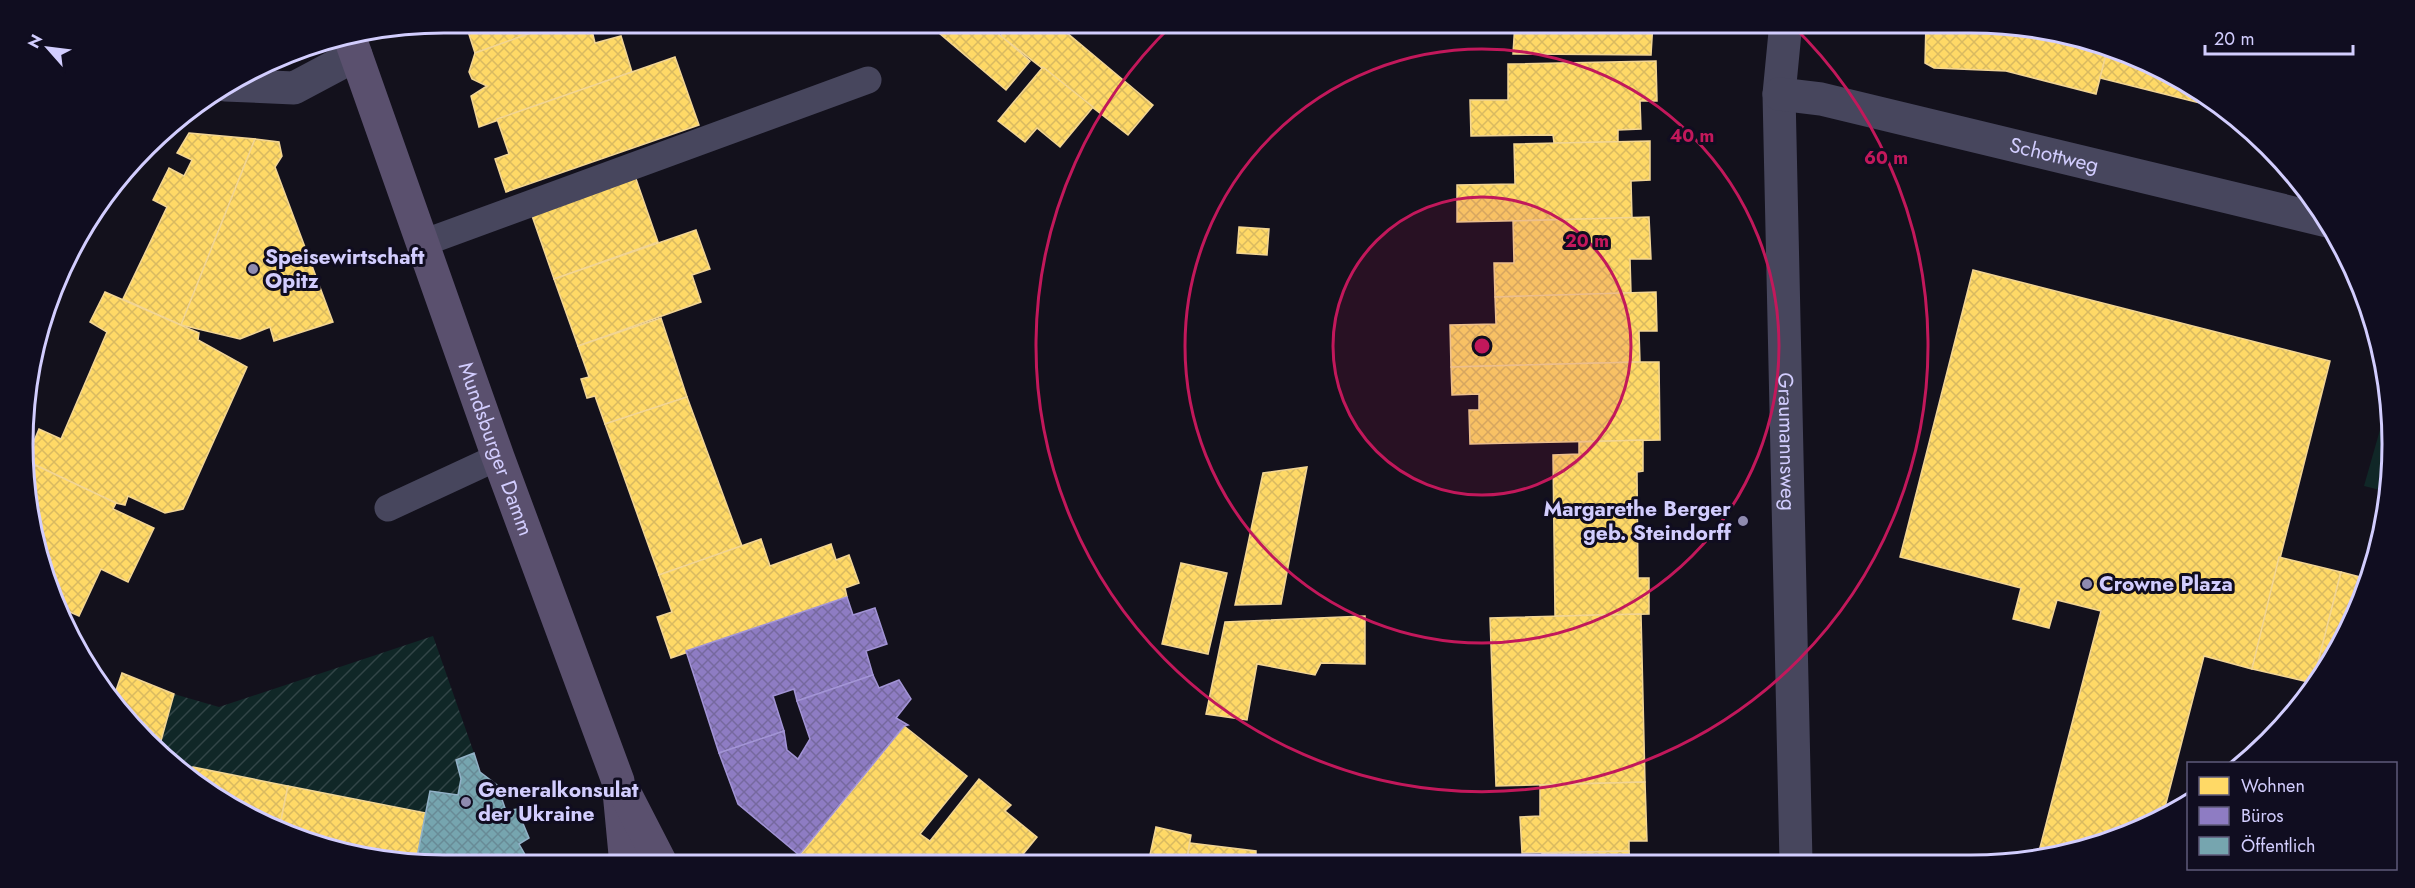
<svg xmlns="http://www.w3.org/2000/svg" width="2415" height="888" font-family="Jost,sans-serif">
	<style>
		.park { fill: #102727 }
		.garden { fill: url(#garden-furrows) }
		.homes { fill: url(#homes-cross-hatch); stroke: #f2d594; stroke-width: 1.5 }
		.offices { fill: url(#offices-cross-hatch); stroke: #a294d5; stroke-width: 1.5 }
		.public { fill: url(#public-cross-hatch); stroke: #92b1c7; stroke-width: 1.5 }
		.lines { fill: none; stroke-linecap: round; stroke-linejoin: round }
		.lane { stroke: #47465d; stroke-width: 27 }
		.street { stroke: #47465d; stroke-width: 33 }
		.primary { stroke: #5a506e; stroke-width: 33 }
		.ring { fill: none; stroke: #c2185b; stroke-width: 3 }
		.poi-dot { fill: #8f8baf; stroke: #100d20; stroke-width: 2 }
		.labels { text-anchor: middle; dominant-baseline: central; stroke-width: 6; stroke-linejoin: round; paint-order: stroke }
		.street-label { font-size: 21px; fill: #d2cdfe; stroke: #100d20 }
		.poi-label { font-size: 21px; font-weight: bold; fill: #d2cdfe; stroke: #100d20; text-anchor: start }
		.rim { fill: none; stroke: #d2cdfe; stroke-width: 3 }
		.centre { fill: #c2185b; stroke: #100d20; stroke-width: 3 }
		.ring-label { font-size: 18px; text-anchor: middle; font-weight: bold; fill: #c2185b; stroke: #100d20; stroke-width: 6; stroke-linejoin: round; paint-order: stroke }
	</style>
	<defs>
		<pattern id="garden-furrows" width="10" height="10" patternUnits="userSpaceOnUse" patternTransform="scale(1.5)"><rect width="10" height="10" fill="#102727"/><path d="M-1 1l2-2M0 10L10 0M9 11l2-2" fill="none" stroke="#324547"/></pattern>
		<pattern id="homes-cross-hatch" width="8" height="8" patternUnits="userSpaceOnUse" patternTransform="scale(1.5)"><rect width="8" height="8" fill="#ffd966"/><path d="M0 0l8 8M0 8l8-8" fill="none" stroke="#d9ba61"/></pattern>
		<pattern id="offices-cross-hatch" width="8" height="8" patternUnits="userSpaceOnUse" patternTransform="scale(1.5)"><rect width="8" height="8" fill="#8e7cc3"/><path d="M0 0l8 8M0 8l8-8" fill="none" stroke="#76699f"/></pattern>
		<pattern id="public-cross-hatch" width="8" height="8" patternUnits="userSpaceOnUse" patternTransform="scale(1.5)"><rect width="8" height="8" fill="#76a5af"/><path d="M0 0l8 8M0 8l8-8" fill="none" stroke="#688b96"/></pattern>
	</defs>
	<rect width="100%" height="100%" fill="#13111c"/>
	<path class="park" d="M2389 398 2392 472 2388 492 2364 486Z"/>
	<path class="garden" d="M433 636 474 753 456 760 461 779 458 795 430 791 426 813 181 772 159 748 174 694 219 707Z"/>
	<g class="homes">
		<path d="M465 22H562L475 53Z"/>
		<path d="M562 22H590L595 43 621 36 632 72 479 127 471 96 487 86 472 79 469 72 475 53Z"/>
		<path d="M926 22H985L1030 61 1006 90Z"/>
		<path d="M1004 22H1054L1153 105 1128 135 1001 36Z"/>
		<path d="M1515 22H1653L1651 55 1513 54Z"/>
		<path d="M1926 22H1971L2080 37 2108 47 2096 94 2006 71 1934 68 1925 63Z"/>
		<path d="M2108 47 2158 66 2228 110 2100 78Z"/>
		<path d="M675 57 699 125 506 192 495 159 509 154 497 119Z"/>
		<path d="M1656 61 1657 101H1640L1641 129 1618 130V142L1554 143 1553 135 1471 136 1470 100H1508V64Z"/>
		<path d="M1043 67 1093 107 1060 147 1037 128 1025 142 998 121Z"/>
		<path d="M189 133 255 139 181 325 123 299 167 207 153 200 169 168 184 176 192 160 177 153Z"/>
		<path d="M255 139 279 142 282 156 275 167 333 322 274 341 270 327 240 339 181 325Z"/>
		<path d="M1650 141V180L1631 181 1632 218 1457 222V185L1515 184 1514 144Z"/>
		<path d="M635 176 658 242 554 279 531 213Z"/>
		<path d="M1649 217 1651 259H1630L1631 293 1495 297 1494 263H1514L1513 221Z"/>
		<path d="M1239 227 1269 229 1267 255 1237 253Z"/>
		<path d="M696 230 710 269 692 275 701 302 578 346 554 279Z"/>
		<path d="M1973 270 2330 361 2252 669 2204 656 2162 819 2037 859 2101 611 2057 600 2049 628 2013 619 2021 588 1900 557Z"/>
		<path d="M105 292 199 333 198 340 247 367 183 509 165 513 128 496 125 505 116 503 29 462 28 455 39 429 61 439 107 332 90 322Z"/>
		<path d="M1656 292 1657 331H1639L1640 362 1451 367 1450 325 1496 324 1495 297Z"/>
		<path d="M661 318 687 397 605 424 595 396 587 398 581 379 589 377 578 346Z"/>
		<path d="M1640 362H1659L1660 440 1470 444 1469 410H1479V394L1452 395 1451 367Z"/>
		<path d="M687 397 742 546 659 575 605 424Z"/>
		<path d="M1643 440V471L1637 472 1638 578H1649V614L1555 616 1553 455 1579 454V442Z"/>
		<path d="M35 465 116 503 113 509 154 528 128 582 101 569 79 616 54 605 31 527 29 477Z"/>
		<path d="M1307 467 1281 604 1235 605 1263 473Z"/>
		<path d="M761 539 770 566 831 544 836 560 849 555 859 583 845 588 847 597 671 658 657 617 672 612 659 575Z"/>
		<path d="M2279 557 2341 572 2313 683 2252 669Z"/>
		<path d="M1181 563 1227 573 1208 654 1162 644Z"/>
		<path d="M2341 572 2368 579 2336 655 2313 682Z"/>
		<path d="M1641 614 1645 782 1496 786 1490 618Z"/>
		<path d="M1365 616V664L1321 663 1315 675 1257 664 1247 720 1206 714 1225 622Z"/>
		<path d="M122 673 174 694 159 748 113 699Z"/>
		<path d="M904 726 967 776 920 834 930 841 979 779 1011 805 1005 811 1037 837 1015 864 792 865Z"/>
		<path d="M193 767 288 786 279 830 257 822 190 780Z"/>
		<path d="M1645 782 1647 841H1629V851L1522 853 1520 817 1540 816V785Z"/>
		<path d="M288 786 426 813 416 862 335 851 279 830Z"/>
		<path d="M1156 827 1191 835 1186 864H1148Z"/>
		<path d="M1190 843 1256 851V864H1186Z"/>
		<path d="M1629 851 1630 862 1646 863H1542V853Z"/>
		<path d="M1027 858 1038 859 1045 864H1022Z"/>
	</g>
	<g class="offices">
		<path d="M847 597 853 615 875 608 887 644 866 651 873 675 797 701 794 689 773 696 784 731 719 753 686 651Z"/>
		<path d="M873 675 879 688 899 680 911 699 896 718 908 725 904 726 799 855 738 804 719 753 784 731 787 750 798 759 810 739 797 701Z"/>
	</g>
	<path class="public" d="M474 753 480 772 497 785 506 811 517 809 529 838 519 844 531 865 444 866 416 862 430 791 458 795 461 779 456 760Z"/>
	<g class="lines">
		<g class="lane">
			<path d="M423 243 868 80"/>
			<path d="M388 508 498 457"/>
		</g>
		<g class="street">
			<path id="s1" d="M1786 22 1779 94 1796 862"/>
			<path d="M225 85 294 88 356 55"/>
			<path id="s2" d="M1779 94 1821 99 2327 221"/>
		</g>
		<g class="primary">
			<path id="s3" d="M350 38 498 457 618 781 626 865"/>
			<path d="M627 797 662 865"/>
		</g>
	</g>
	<circle cx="1482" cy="346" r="149" fill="#c2185b" fill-opacity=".12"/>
	<g class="ring">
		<circle cx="1482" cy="346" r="149"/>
		<circle cx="1482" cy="346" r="297"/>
		<path d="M1792 25A446 446 0 1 1 1172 25"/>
	</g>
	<g class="poi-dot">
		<circle cx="253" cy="269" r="6"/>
		<circle cx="1743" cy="521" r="6"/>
		<circle cx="2087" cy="584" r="6"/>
		<circle cx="466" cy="802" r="6"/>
	</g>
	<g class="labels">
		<g class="street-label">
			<text stroke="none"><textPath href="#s2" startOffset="282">Schottweg</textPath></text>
			<text stroke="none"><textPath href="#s1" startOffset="420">Graumannsweg</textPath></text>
			<text stroke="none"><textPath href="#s3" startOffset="436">Mundsburger Damm</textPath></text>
		</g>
		<g class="poi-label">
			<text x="265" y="257">Speisewirtschaft<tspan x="265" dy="24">Opitz</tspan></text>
			<text x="1731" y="509" text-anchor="end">Margarethe Berger<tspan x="1731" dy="24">geb. Steindorff</tspan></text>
			<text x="2099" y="584">Crowne Plaza</text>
			<text x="478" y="790">Generalkonsulat<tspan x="478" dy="24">der Ukraine</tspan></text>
		</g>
	</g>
	<path d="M0 0H2415V888H0ZM444 33H1971A411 411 0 0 1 2382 444V444A411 411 0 0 1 1971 855H444A411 411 0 0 1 33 444V444A411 411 0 0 1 444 33Z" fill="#100d20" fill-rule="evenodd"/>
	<path class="rim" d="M444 33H1971A411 411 0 0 1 2382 444V444A411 411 0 0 1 1971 855H444A411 411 0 0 1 33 444V444A411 411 0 0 1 444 33Z"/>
	<circle cx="1482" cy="346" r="9" class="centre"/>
	<g class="ring-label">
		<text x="1692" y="142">40 m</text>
		<text x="1886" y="164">60 m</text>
		<text x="1587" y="247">20 m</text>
	</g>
	<rect x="2187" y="762" width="210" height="108" fill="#100d20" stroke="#5e5a79" stroke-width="1.5"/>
	<rect x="2199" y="777" width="30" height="18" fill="#ffd966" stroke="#5e5a79" stroke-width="1.5"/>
	<text x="2241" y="792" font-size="18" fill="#d2cdfe">Wohnen</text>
	<rect x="2199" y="807" width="30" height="18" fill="#8e7cc3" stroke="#5e5a79" stroke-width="1.5"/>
	<text x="2241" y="822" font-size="18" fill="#d2cdfe">Büros</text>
	<rect x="2199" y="837" width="30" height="18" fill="#76a5af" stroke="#5e5a79" stroke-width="1.5"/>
	<text x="2241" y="852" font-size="18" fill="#d2cdfe">Öffentlich</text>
	<g transform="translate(48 48) rotate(298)" stroke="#100d20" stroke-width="4.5" paint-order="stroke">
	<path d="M0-4.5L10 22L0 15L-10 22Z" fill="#d2cdfe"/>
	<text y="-9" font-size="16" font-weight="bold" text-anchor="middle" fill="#d2cdfe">N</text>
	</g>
	<path d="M2205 45v9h148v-9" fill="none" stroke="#d2cdfe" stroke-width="3"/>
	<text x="2214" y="45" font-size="18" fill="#d2cdfe" stroke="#100d20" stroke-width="4.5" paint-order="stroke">20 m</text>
</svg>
